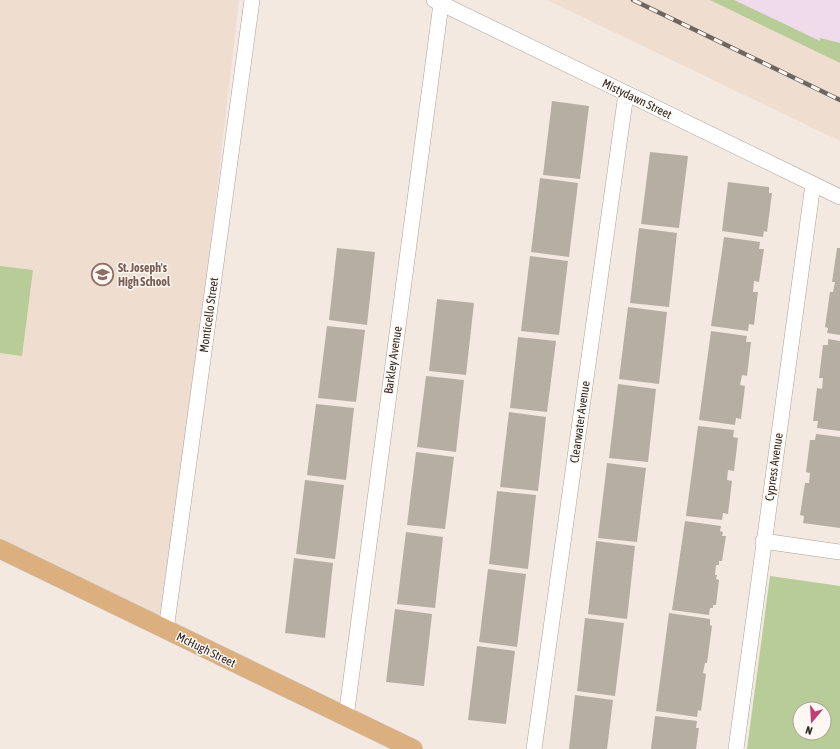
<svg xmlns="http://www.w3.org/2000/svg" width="840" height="749" font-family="'Asap Condensed',sans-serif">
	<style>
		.commercial { fill: #efdbea }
		.built { fill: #efdecf }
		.green { fill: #b7cc97; fill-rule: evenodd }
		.building { fill: #b6aea3 }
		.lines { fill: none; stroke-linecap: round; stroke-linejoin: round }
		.minor-casing { stroke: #aba098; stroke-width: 16 }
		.major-casing { stroke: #cdcccb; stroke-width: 20 }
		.minor { stroke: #fff; stroke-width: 15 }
		.major { stroke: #dcaf7f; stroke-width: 19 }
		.rail-casing { stroke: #6d6661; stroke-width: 4.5 }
		.rail { stroke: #fef7f2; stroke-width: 3; stroke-dasharray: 9; stroke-linecap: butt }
		.labels { text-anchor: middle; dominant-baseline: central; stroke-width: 3; stroke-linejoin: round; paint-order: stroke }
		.street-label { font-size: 12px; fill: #2d2925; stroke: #fef7f2 }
		.education-label { font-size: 12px; font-weight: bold; fill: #785e54; stroke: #fef7f2; text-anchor: start }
	</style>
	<rect width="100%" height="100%" fill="#f4e9e0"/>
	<path class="commercial" d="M710 0H840V63Z"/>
	<g class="built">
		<path d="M0 0H239L166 630 0 549Z"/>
		<path d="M547 0H710L840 63V141Z"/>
	</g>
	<g class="green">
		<path d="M710 0H734L820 41V38L840 43V63Z"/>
		<path d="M0 266 33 270 22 356 0 353Z"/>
		<path d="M770 576 840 586V749H747ZM800 709H824V733H800Z"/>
	</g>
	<g class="building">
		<path d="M552 101 589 106 580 179 543 175Z"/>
		<path d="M650 152 688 156 679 228 641 224Z"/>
		<path d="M540 178 578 183 569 257 531 252Z"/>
		<path d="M728 182 769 187V193H772L767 232 764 231 763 237 722 231Z"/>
		<path d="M639 228 677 233 669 307 630 303Z"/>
		<path d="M724 237 760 242 759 249H764L759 282 754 281 753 292H758L754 325 749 324 748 331 711 326Z"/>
		<path d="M337 248 375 252 367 325 329 320Z"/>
		<path d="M837 248H840V335L827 333 828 328 825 327 830 292H833L835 282H832Z"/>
		<path d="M530 256 568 261 559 335 521 331Z"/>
		<path d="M437 299 474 303 466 375 429 371Z"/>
		<path d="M628 307 667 312 659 384 619 379Z"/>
		<path d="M327 326 365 330 356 402 318 398Z"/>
		<path d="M711 331 747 336 746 342H751L747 376 742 375 740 385 745 386 741 419 736 418 735 425 699 420Z"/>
		<path d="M518 337 556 341 547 412 510 408Z"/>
		<path d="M828 339 840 341V431L817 428 818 421H813L817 388 822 389 823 378H819L823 345H828Z"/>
		<path d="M426 376 464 380 456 452 417 447Z"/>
		<path d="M618 384 656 389 648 462 609 458Z"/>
		<path d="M316 404 354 408 346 480 307 475Z"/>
		<path d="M509 412 546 417 538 491 500 487Z"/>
		<path d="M698 426 734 430 733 437 738 438 734 471 728 470 727 480 732 481 728 514 723 513 722 520 686 516Z"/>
		<path d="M816 434 840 437V528L803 523 804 516 800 515 805 483H809L810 473 806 472 810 440H815Z"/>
		<path d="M416 452 454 457 445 529 407 525Z"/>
		<path d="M607 463 646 468 637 542 598 538Z"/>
		<path d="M305 480 344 485 335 559 296 554Z"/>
		<path d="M497 491 536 495 528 569 489 564Z"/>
		<path d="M685 521 721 526 720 531 723 532 722 536H726L722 561H719V565H716L715 575H717L716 579 719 580 716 605H713V608H710L709 615 672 610Z"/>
		<path d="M406 532 443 537 435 608 397 604Z"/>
		<path d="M596 541 635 546 627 619 588 614Z"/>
		<path d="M294 558 333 563 325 638 285 633Z"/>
		<path d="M488 569 526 574 517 647 479 642Z"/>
		<path d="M395 609 432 614 424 686 386 682Z"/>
		<path d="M669 613 710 619V625L712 626 707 663H705L703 673 706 674 701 711 698 710 697 717 656 711Z"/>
		<path d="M585 618 624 623 615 696 577 691Z"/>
		<path d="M477 646 515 651 506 724 468 720Z"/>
		<path d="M575 695 613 700 607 749H569Z"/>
		<path d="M655 716 697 721 696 728H699L696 749H651Z"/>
	</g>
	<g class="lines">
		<defs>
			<g id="minor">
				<path d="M434 0 840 197"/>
				<path d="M763 541 840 552"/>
				<path d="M166 630 252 0"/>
				<path d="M346 717 441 4"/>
				<path d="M534 749 626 94"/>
				<path d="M736 749 813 184"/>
			</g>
			<path id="major" d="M0 549 413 749"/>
		</defs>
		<use href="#minor" class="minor-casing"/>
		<use href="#major" class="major-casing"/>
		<use href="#minor" class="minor"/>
		<use href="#major" class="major"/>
		<defs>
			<path id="rail" d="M633 0 840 100"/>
		</defs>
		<use href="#rail" class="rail-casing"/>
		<use href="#rail" class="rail"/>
	</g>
	<defs>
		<symbol id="school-ring" viewBox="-11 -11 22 22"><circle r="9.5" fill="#fef7f2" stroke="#8d6e63" stroke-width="1.5"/><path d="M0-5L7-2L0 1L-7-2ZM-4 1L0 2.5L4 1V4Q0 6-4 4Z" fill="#8d6e63"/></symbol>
	</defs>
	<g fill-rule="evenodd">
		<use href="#school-ring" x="90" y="262" width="25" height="25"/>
	</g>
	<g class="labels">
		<g class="street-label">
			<text transform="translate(637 99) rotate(26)">Mistydawn Street</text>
			<text transform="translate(209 315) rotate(-82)">Monticello Street</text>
			<text transform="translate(393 360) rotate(-82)">Barkley Avenue</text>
			<text transform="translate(580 422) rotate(-82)">Clearwater Avenue</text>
			<text transform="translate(774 467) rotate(-82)">Cypress Avenue</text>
			<text transform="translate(206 650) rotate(26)">McHugh Street</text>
		</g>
		<g class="education-label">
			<text x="118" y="268">St. Joseph's<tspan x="118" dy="14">High School</tspan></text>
		</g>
	</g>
	<g transform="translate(812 721) rotate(198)"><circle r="19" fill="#fef7f2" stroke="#aaa5a0"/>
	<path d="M0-3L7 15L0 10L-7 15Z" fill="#c33c7a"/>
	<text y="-6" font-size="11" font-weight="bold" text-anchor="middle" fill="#2d2925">N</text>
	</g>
</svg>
